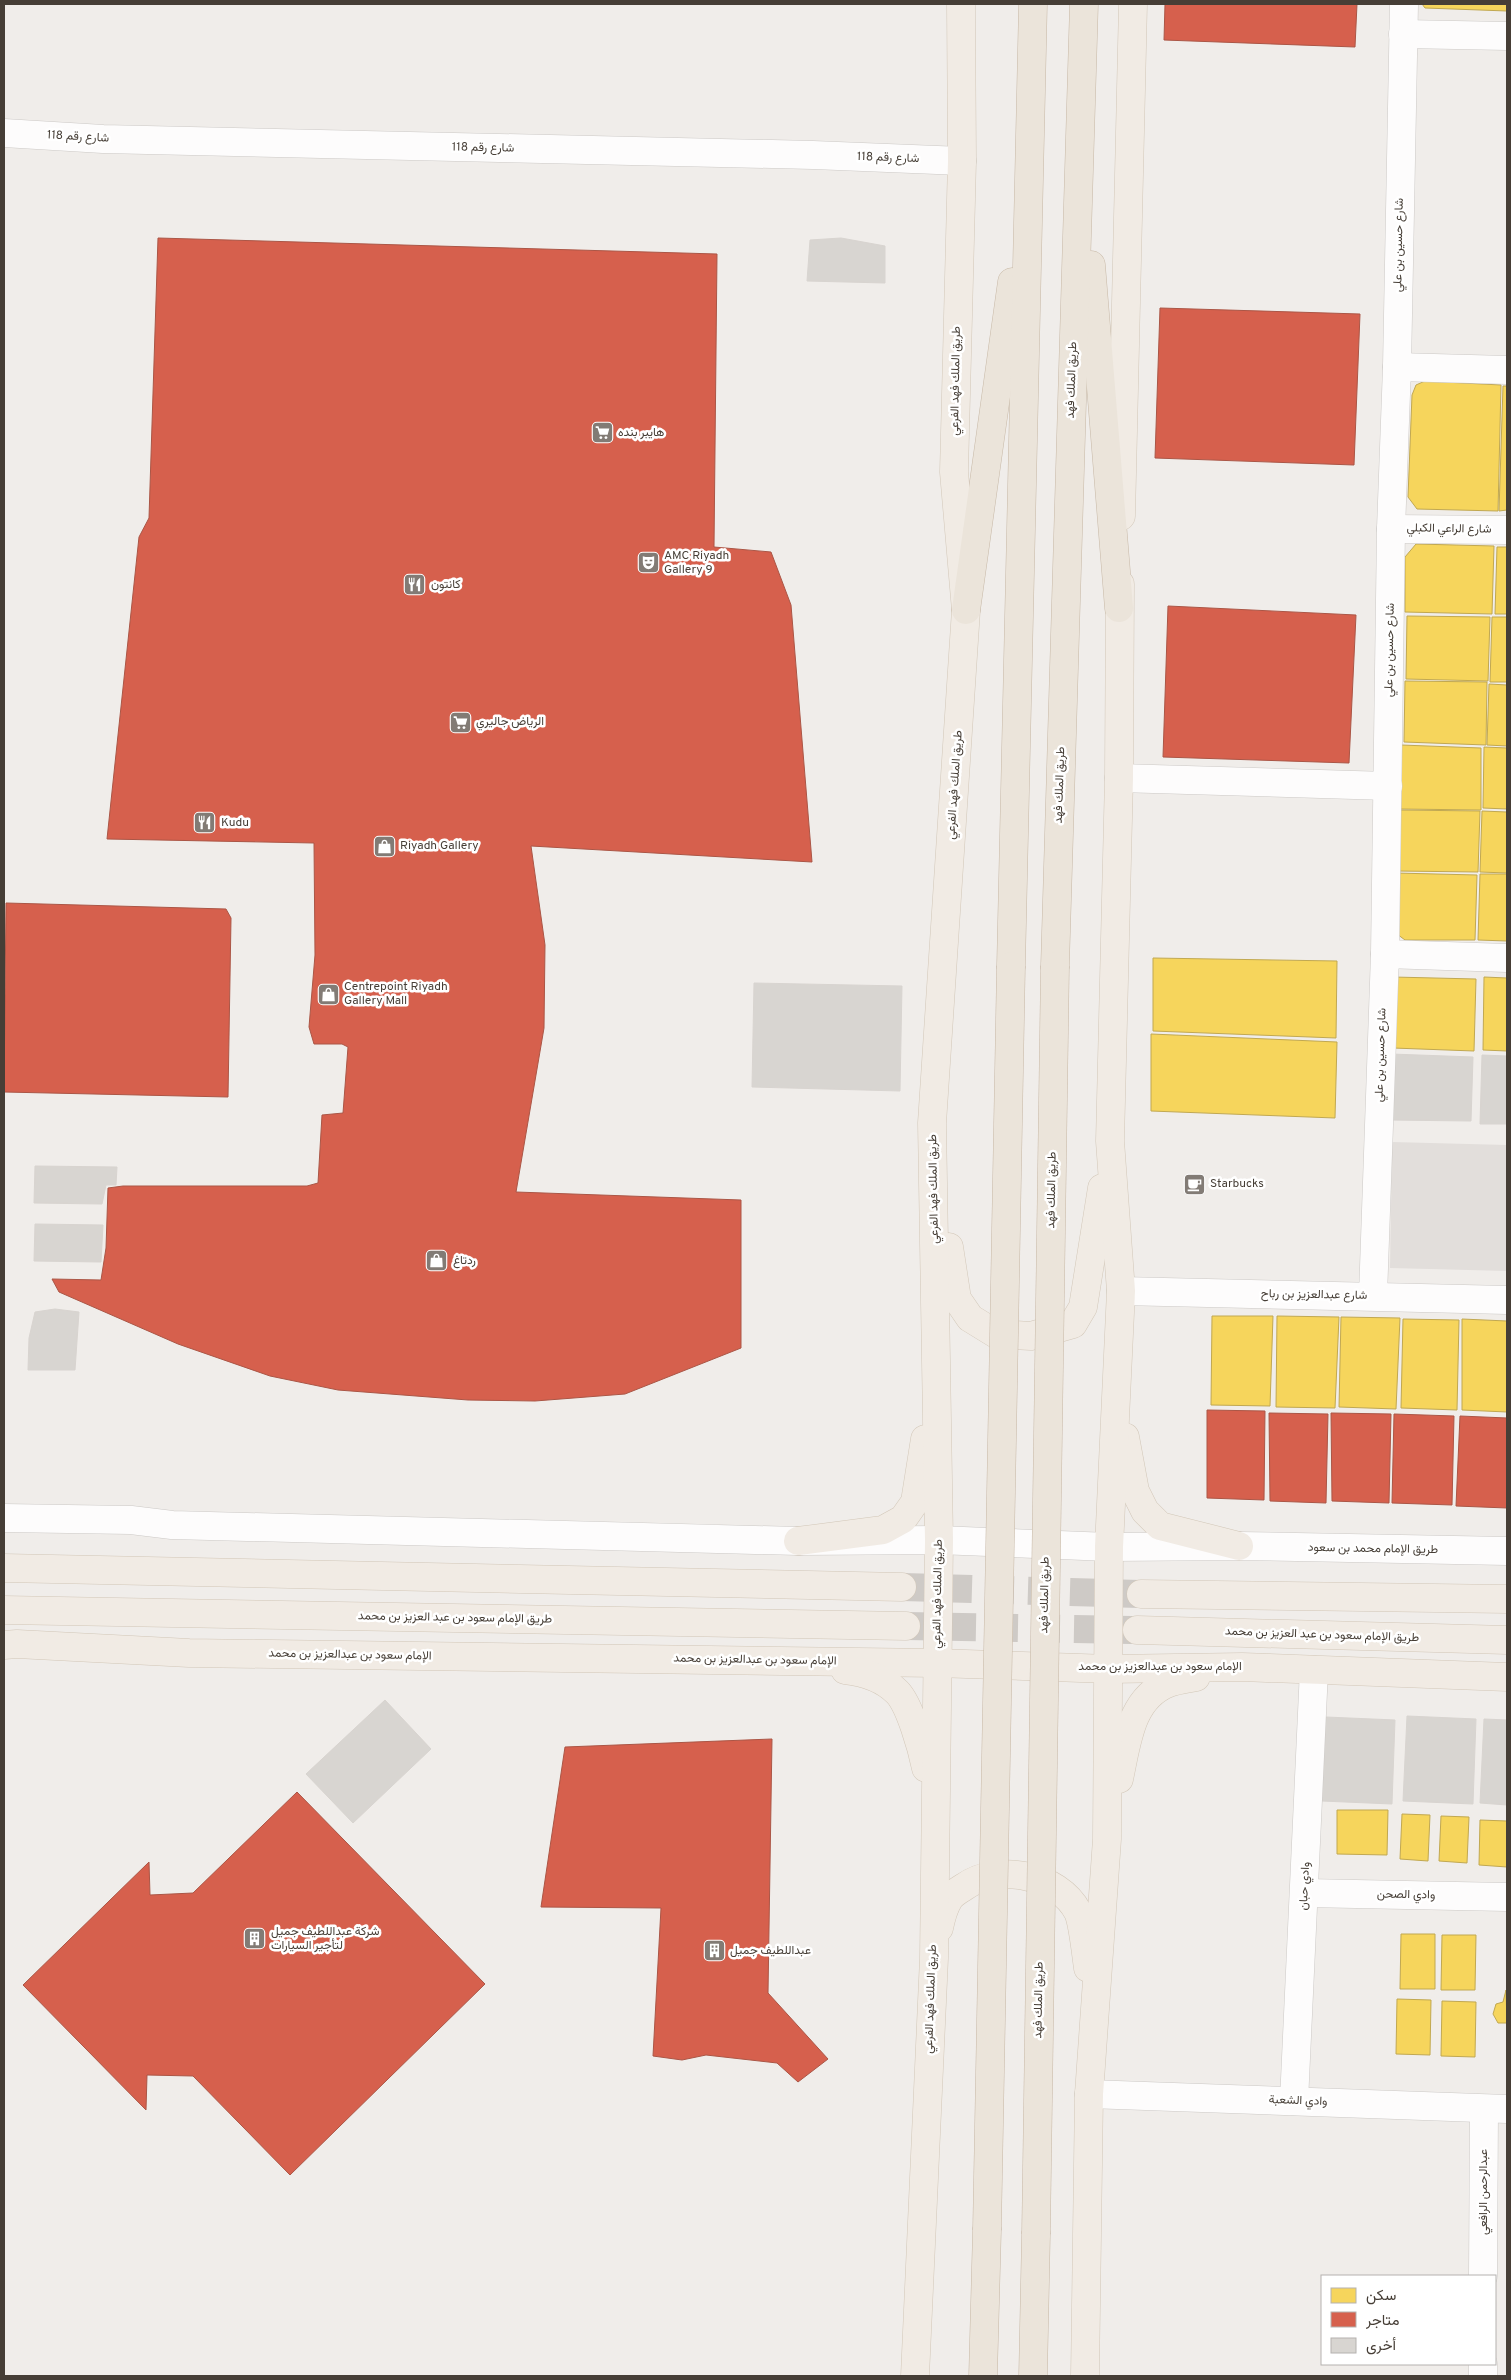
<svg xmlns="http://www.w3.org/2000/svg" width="1511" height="2380" font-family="Overpass,Vazirmatn,sans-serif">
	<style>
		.parking { fill: #e2dedb }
		.homes { fill: #f6d55c; stroke: #c1a851 }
		.shops { fill: #d6604d; stroke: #ab5646 }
		.building { fill: #d8d5d1; stroke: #d8d4d0 }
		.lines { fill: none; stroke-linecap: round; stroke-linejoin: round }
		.major-tunnel { stroke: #cecac6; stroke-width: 28; stroke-dasharray: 28 14; stroke-linecap: butt }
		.minor-casing { stroke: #ccc9c6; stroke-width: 29 }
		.major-casing { stroke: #d2c7b8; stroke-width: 29 }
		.highway-casing { stroke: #c7b8a6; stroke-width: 29 }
		.minor { stroke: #fdfcfc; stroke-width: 28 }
		.major { stroke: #f1ebe4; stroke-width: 28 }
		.highway { stroke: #ebe4da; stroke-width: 28 }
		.highway-bridge-casing { stroke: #c7b8a6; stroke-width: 29; stroke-linecap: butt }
		.highway-bridge { stroke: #ebe4da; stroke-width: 28 }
		.labels { text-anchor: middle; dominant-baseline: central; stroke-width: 5; stroke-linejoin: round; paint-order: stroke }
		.street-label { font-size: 12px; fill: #463e36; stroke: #fff }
		.poi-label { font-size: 12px; fill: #463e36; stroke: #fff; text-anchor: start }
	</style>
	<rect width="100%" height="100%" fill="#f0edea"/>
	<path class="parking" d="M1392 1142 1507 1145V1271L1390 1268Z"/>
	<g class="homes">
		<path d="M1422 4H1507V11L1425 8Z"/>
		<path d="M1425 381 1501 385 1498 511 1417 509 1408 497 1412 395 1416 385Z"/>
		<path d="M1503 386H1507V510L1499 511Z"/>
		<path d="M1416 544 1494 546 1492 614 1405 612V557Z"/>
		<path d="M1497 547H1507V614H1495Z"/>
		<path d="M1407 616 1490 617 1488 681 1406 679Z"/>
		<path d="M1492 617H1507V682H1490Z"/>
		<path d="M1405 681 1487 682 1486 745 1404 742Z"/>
		<path d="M1489 684 1507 685V746L1487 745Z"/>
		<path d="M1401 745 1481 748V810L1400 809Z"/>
		<path d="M1484 747 1507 748V809L1483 808Z"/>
		<path d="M1399 810 1480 811 1478 872 1397 871Z"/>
		<path d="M1482 811 1507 812V873L1480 872Z"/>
		<path d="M1395 873 1477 875 1475 940H1405L1393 931Z"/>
		<path d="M1480 874H1507V941L1478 940Z"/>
		<path d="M1153 958 1337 961 1336 1038 1153 1031Z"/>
		<path d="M1393 977 1476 979 1474 1051 1393 1048Z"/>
		<path d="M1484 977 1507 978V1051L1483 1050Z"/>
		<path d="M1151 1034 1337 1042 1335 1118 1151 1111Z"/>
		<path d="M1212 1316H1273L1270 1406 1211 1405Z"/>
		<path d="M1277 1316 1339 1317 1335 1408 1276 1407Z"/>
		<path d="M1341 1317 1400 1318 1396 1409 1339 1407Z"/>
		<path d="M1403 1319 1459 1320 1457 1410 1401 1408Z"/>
		<path d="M1462 1319 1507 1321V1412L1462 1410Z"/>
		<path d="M1337 1810H1388L1387 1855 1337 1854Z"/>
		<path d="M1402 1814 1430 1815 1428 1861 1400 1859Z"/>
		<path d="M1441 1816 1469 1817 1467 1863 1439 1861Z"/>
		<path d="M1480 1820 1507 1821V1867L1479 1865Z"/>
		<path d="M1401 1934H1435V1989H1400Z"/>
		<path d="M1442 1935H1476L1475 1990H1441Z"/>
		<path d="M1506 1990 1507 2023H1498L1493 2014 1496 2004 1503 2002Z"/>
		<path d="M1397 1999 1431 2000 1430 2055 1396 2054Z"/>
		<path d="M1442 2001 1476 2002 1475 2057 1441 2056Z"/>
	</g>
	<g class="shops">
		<path d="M1165 4H1357L1355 47 1164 40Z"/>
		<path d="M158 238 717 254 714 547 771 552 791 605 812 862 531 846 545 945 544 1028 516 1192 741 1200V1348L625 1394 535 1401 468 1400 338 1390 270 1376 178 1344 59 1292 52 1279 101 1280 106 1248 108 1188 123 1186H307L318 1183 322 1115 343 1113 348 1047 342 1044H314L309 1027 315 955 314 843 107 839 139 537 149 518Z"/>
		<path d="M1160 308 1360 314 1354 465 1155 458Z"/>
		<path d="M1168 606 1356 615 1349 763 1163 757Z"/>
		<path d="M6 903 226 909 231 918 228 1097 4 1092Z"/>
		<path d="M1207 1410 1265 1411 1264 1500 1207 1498Z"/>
		<path d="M1269 1413 1328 1414 1326 1503 1270 1501Z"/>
		<path d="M1331 1413 1391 1414 1389 1503 1332 1501Z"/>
		<path d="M1394 1414 1454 1416 1452 1505 1392 1503Z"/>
		<path d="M1460 1416 1507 1418V1508L1456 1506Z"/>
		<path d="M772 1739 768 1993 828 2059 798 2082 777 2063 706 2055 682 2060 653 2056 661 1908 541 1907 565 1747Z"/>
		<path d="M297 1792 485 1984 290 2175 193 2076 147 2075 146 2110 23 1985 149 1862 150 1895 193 1893Z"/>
	</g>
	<g class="building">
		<path d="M841 238 885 246V283L807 281 810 240Z"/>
		<path d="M754 983 902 986 900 1091 752 1087Z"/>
		<path d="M1391 1054 1473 1057 1471 1121 1390 1120Z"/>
		<path d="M1482 1055 1507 1056V1124H1480Z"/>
		<path d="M35 1166 117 1167 116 1185H106L102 1204 34 1203Z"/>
		<path d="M35 1224 103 1225 101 1262 34 1261Z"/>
		<path d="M55 1309 79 1312 75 1370H28L29 1338 35 1312Z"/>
		<path d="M385 1700 431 1749 353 1823 306 1774Z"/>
		<path d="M1407 1716 1476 1719 1473 1804 1403 1801Z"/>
		<path d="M1326 1717 1395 1720 1392 1804 1322 1801Z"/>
		<path d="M1484 1719 1507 1720V1805L1480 1803Z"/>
	</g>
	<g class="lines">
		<g class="major-tunnel">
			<path d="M902 1587 1141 1594"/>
			<path d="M906 1626 1132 1630"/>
		</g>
		<defs>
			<g id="minor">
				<path d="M1403 34 1507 36"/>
				<path d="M4 133 103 139 813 155 962 161"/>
				<path d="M1397 367 1507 370"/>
				<path d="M1391 529 1507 530"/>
				<path d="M1119 778 1388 786"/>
				<path d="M1385 954 1507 958"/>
				<path d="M1121 1291 1507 1300"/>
				<path d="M1373 1296 1385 954 1391 529 1397 367 1404 4"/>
				<path d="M4 1518 131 1520 172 1525 798 1541 939 1540 1109 1547 1239 1546 1507 1551"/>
				<path d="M1305 1893 1507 1897"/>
				<path d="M1089 2094 1507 2109"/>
				<path d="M1294 2101 1314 1670"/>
				<path d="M1483 2276 1484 2109"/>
				<path d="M1483 2376V2364"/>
			</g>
			<g id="major">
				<path d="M1121 516 1133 4"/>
				<path d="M949 1247 957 1299 970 1318 996 1334 1031 1336 1073 1324 1083 1307 1102 1188"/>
				<path d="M1125 1437 1135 1491 1145 1511 1160 1526 1239 1546"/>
				<path d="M798 1541 883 1530 903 1519 915 1502 925 1439"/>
				<path d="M4 1568 902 1587"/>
				<path d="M1141 1594 1507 1599"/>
				<path d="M4 1610 906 1626"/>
				<path d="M1137 1630 1507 1640"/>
				<path d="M4 1645 17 1644 189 1653 936 1663 1109 1669 1242 1667 1507 1677"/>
				<path d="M845 1670C863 1672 883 1678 897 1692 910 1705 922 1749 926 1768"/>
				<path d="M1119 1779C1127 1743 1130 1698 1169 1683 1177 1680 1187 1679 1196 1677"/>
				<path d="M939 1928C941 1918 944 1907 949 1899 952 1894 959 1890 964 1887 997 1863 1058 1874 1078 1912 1083 1923 1086 1955 1088 1968"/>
				<path d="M915 2376 934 1958 939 1540 932 1123 966 610 954 472 962 161 961 4"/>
				<path d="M1085 2376 1089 2094 1107 1839 1109 1547 1121 1291 1110 1141 1119 778 1120 584"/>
			</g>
			<g id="highway">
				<path d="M1091 265 1119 608"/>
				<path d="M966 610 1012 282"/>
				<path d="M1011 966 1033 4"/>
				<path d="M1055 966 1084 4"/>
				<path d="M983 2376 987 2230"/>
				<path d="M1033 2376 1036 2234"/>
			</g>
		</defs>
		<use href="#minor" class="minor-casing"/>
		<use href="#major" class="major-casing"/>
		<use href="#highway" class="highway-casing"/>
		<use href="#minor" class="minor"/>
		<use href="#major" class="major"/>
		<use href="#highway" class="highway"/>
		<defs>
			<g id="highway-bridge">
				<path d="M987 2230 1011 966"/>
				<path d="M1036 2234 1055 966"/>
			</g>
		</defs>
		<use href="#highway-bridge" class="highway-bridge-casing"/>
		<use href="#highway-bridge" class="highway-bridge"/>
	</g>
	<defs>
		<symbol id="supermarket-square" viewBox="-11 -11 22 22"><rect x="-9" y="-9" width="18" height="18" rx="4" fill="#827b75" stroke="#fff"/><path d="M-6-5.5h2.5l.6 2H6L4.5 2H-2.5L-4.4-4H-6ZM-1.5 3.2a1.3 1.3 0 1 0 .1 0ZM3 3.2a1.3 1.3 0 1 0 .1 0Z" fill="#fff"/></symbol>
		<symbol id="theatre-square" viewBox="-11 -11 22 22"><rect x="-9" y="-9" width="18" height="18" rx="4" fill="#827b75" stroke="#fff"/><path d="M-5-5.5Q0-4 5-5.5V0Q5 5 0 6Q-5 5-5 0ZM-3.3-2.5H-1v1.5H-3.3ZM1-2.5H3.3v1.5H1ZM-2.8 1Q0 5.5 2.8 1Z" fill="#fff"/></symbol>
		<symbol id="restaurant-square" viewBox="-11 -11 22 22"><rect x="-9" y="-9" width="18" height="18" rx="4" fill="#827b75" stroke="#fff"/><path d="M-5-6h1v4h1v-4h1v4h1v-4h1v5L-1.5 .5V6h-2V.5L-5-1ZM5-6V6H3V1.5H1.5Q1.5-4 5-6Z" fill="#fff"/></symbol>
		<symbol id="shop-square" viewBox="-11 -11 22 22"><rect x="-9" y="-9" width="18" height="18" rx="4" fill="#827b75" stroke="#fff"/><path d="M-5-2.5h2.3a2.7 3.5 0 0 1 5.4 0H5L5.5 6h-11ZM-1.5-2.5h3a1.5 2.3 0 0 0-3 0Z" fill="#fff"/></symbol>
		<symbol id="cafe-square" viewBox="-11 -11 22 22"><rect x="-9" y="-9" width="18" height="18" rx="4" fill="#827b75" stroke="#fff"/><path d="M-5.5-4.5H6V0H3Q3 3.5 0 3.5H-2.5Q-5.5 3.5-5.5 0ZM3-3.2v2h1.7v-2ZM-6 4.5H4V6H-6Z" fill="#fff"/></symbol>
		<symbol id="building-square" viewBox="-11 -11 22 22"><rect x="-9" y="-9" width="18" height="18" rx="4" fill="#827b75" stroke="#fff"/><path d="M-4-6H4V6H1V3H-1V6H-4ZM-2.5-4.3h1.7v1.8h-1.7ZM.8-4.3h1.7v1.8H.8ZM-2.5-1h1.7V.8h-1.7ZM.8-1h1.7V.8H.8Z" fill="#fff"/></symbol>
	</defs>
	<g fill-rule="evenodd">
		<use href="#supermarket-square" x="590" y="420" width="25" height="25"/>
		<use href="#theatre-square" x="636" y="550" width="25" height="25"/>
		<use href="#restaurant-square" x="402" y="572" width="25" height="25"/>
		<use href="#supermarket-square" x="448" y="710" width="25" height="25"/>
		<use href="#restaurant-square" x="192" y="810" width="25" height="25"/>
		<use href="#shop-square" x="372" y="834" width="25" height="25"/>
		<use href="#shop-square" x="316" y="982" width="25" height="25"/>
		<use href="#cafe-square" x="1182" y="1172" width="25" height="25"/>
		<use href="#shop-square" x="424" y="1248" width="25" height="25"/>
		<use href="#building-square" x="242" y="1926" width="25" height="25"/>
		<use href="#building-square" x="702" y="1938" width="25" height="25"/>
	</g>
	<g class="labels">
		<g class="street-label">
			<text transform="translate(78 137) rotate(3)">شارع رقم 118</text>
			<text transform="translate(483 148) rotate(1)">شارع رقم 118</text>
			<text transform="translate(888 158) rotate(2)">شارع رقم 118</text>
			<text transform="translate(1399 245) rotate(-89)">شارع حسين بن علي</text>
			<text transform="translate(1072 380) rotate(-88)">طريق الملك فهد</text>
			<text transform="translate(956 381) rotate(-89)">طريق الملك فهد الفرعي</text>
			<text transform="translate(1449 529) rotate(1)">شارع الراعي الكبلي</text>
			<text transform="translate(1390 650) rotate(-89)">شارع حسين بن علي</text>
			<text transform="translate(955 785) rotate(-86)">طريق الملك فهد الفرعي</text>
			<text transform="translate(1060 785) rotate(-88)">طريق الملك فهد</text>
			<text transform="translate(1381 1055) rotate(-88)">شارع حسين بن علي</text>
			<text transform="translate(934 1189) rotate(-91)">طريق الملك فهد الفرعي</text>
			<text transform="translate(1052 1190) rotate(-89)">طريق الملك فهد</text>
			<text transform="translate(1314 1295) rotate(1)">شارع عبدالعزيز بن رباح</text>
			<text transform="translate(1373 1549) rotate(1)">طريق الإمام محمد بن سعود</text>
			<text transform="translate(938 1594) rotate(-89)">طريق الملك فهد الفرعي</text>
			<text transform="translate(1045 1595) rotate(-89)">طريق الملك فهد</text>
			<text transform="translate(455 1618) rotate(1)">طريق الإمام سعود بن عبد العزيز بن محمد</text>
			<text transform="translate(1322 1635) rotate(2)">طريق الإمام سعود بن عبد العزيز بن محمد</text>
			<text transform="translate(350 1655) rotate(1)">الإمام سعود بن عبدالعزيز بن محمد</text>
			<text transform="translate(755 1660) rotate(1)">الإمام سعود بن عبدالعزيز بن محمد</text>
			<text x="1160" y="1667">الإمام سعود بن عبدالعزيز بن محمد</text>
			<text transform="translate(1305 1886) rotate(-87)">وادي حبان</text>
			<text transform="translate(1406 1895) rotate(1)">وادي الصحن</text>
			<text transform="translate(931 1999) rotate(-88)">طريق الملك فهد الفرعي</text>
			<text transform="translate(1039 2000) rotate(-89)">طريق الملك فهد</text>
			<text transform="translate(1298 2101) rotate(2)">وادي الشعبة</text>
			<text transform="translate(1484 2192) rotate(-90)">عبدالرحمن الرافعي</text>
		</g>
		<g class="poi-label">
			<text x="618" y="433">هايبر بنده</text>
			<text x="664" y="556">AMC Riyadh<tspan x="664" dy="14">Gallery 9</tspan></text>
			<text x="431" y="585">كانتون</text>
			<text x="476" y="722">الرياض جاليري</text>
			<text x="221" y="823">Kudu</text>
			<text x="400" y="846">Riyadh Gallery</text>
			<text x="344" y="987">Centrepoint Riyadh<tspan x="344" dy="14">Gallery Mall</tspan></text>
			<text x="1210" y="1184">Starbucks</text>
			<text x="453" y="1261">ردتاغ</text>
			<text x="271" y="1932">شركة عبداللطيف جميل<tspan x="271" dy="14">لتأجير السيارات</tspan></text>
			<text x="730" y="1951">عبداللطيف جميل</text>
		</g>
	</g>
	<rect width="1511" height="2380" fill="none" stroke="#463e36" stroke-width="10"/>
	<rect x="1321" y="2275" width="175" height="90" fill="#ffffff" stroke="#b5b2af"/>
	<rect x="1331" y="2288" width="25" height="15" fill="#f6d55c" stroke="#b5b2af"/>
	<text x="1366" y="2300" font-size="15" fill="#463e36">سكن</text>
	<rect x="1331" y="2312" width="25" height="15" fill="#d6604d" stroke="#b5b2af"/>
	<text x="1366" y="2325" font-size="15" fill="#463e36">متاجر</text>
	<rect x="1331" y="2338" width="25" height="15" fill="#d8d5d1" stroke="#b5b2af"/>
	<text x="1366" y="2350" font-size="15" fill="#463e36">أخرى</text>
</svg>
